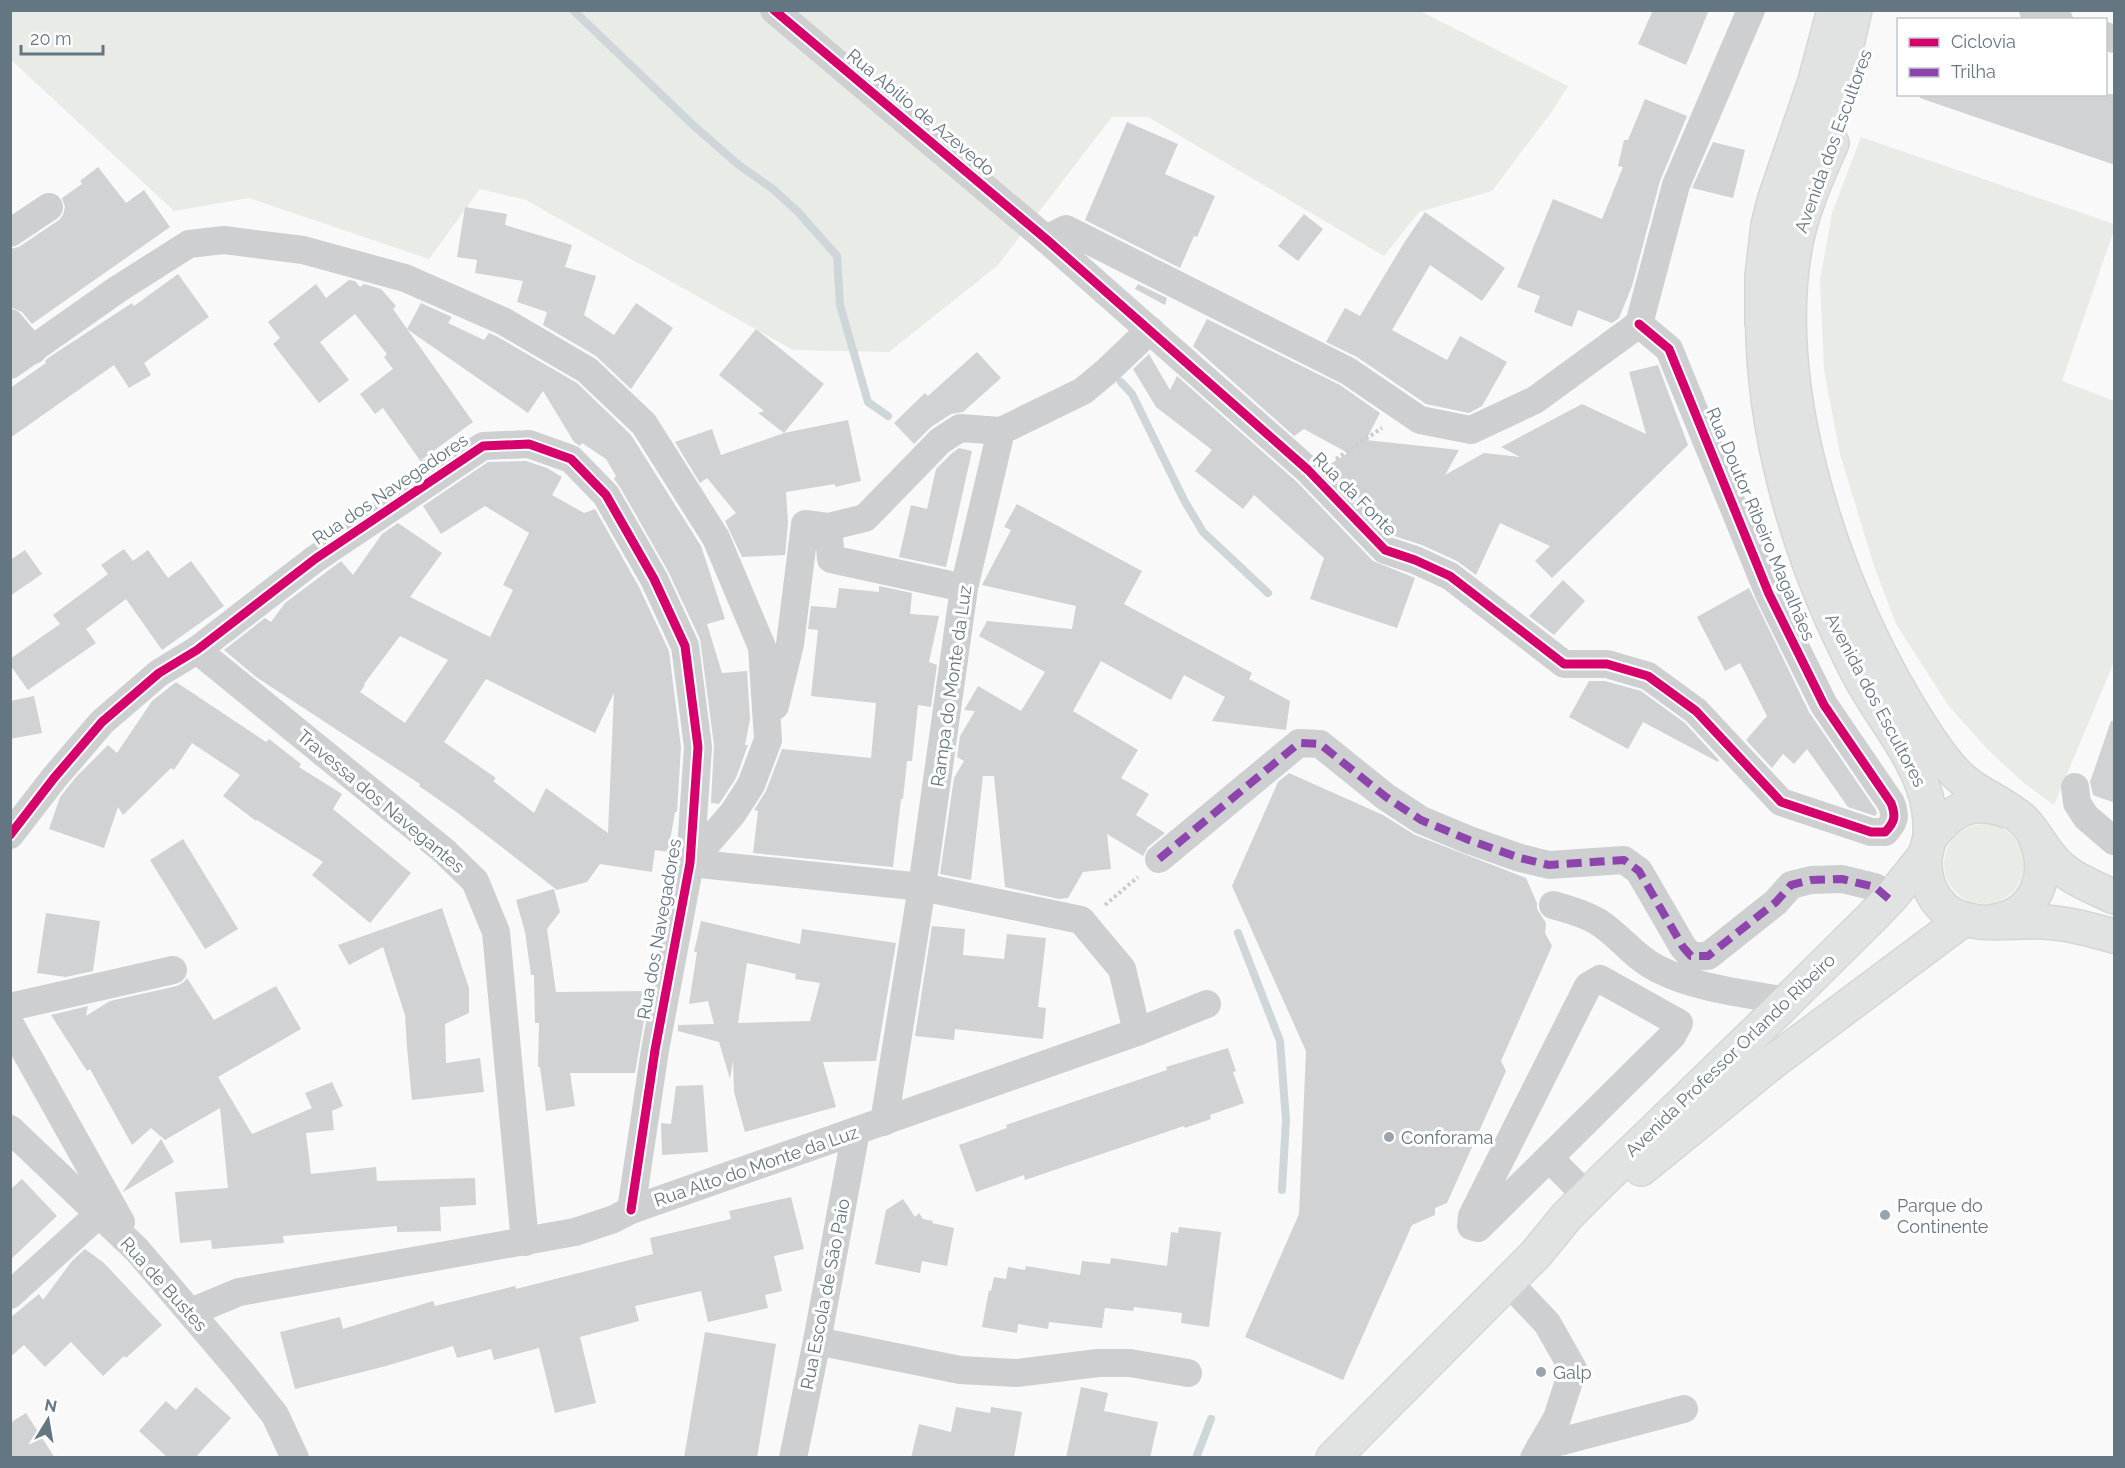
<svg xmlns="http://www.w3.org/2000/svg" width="2125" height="1468" font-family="Raleway,sans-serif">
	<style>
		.green { fill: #e8ebe6 }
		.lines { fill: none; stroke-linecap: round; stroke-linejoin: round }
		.stream { stroke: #ced6d9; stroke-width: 8 }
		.building { fill: #d0d2d3; fill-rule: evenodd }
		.major-casing { stroke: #d5d6d7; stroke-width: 36 }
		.highway-casing { stroke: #d5d6d6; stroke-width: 36 }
		.path { stroke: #cbcccd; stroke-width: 4; stroke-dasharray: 3 3; stroke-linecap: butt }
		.minor { stroke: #cecfd0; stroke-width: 28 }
		.major { stroke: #e1e2e2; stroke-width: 33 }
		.highway { stroke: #e1e2e2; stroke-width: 33 }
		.quiet { stroke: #8e44ad; stroke-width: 8; stroke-dasharray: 15 8; stroke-linecap: butt }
		.cycleway-casing { stroke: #fff; stroke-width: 13 }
		.cycleway { stroke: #d6006c; stroke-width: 9 }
		.poi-dot { fill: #99a4ac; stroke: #fff; stroke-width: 2 }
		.labels { text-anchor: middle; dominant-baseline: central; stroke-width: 6; stroke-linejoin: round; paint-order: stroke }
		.street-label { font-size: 18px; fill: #657683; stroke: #fff }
		.poi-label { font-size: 18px; fill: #657683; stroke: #fff; text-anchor: start }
	</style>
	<rect width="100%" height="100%" fill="#f9f9f9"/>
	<g class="green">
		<path d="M10 11H1420L1568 86 1553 110 1492 191 1419 212 1384 256 1148 117H1112L997 266 889 352 793 350 526 200 480 189 429 259 249 198 174 211 11 60Z"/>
		<path d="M1861 137 2114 224V230L2062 381 2114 401V662L2054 805 2025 784 1988 750 1948 705 1896 624 1874 566 1840 454 1824 370 1820 280 1832 213Z"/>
		<circle cx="1984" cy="864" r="40"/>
	</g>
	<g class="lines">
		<g class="stream">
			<path d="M573 10 694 126 740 166 773 189 798 212 837 256 840 305 868 402 888 416"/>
			<path d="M1121 382 1132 394 1184 500 1203 532 1268 593"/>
			<path d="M1238 933 1280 1041 1286 1120 1282 1190"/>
			<path d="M1196 1458 1211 1419"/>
		</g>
	</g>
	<g class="building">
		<path d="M1653 10H1709L1686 65 1638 44Z"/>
		<path d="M1921 94H2115V165L1920 98Z"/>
		<path d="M1645 99 1687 116 1660 181 1632 286 1619 318 1612 323 1578 310 1572 327 1534 312 1540 296 1517 287 1553 199 1602 219 1623 167 1618 166 1624 140H1628Z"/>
		<path d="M1127 122 1178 144 1165 174 1215 196 1197 237 1194 236 1180 268 1085 220Z"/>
		<path d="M1713 142 1745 150 1733 198 1692 188Z"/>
		<path d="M98 167 126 203 144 190 170 227 32 324 22 312 10 307V249L19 247 59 220 63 215 65 207 62 198 82 184 80 181Z"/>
		<path d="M465 207 507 214 505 225 572 245 565 267 596 276 584 315 614 335 636 303 673 328 631 389 596 356 543 325 547 312 517 302 523 281 475 273 477 260 457 257Z"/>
		<path d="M1425 212 1505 268 1482 301 1430 265 1392 330 1447 360 1460 336 1507 362 1482 406 1469 413 1426 404 1357 357 1326 342 1345 308 1360 316 1404 243Z"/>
		<path d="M1304 214 1323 229 1298 261 1278 246Z"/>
		<path d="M178 274 209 317 144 363 151 375 129 388 114 365 10 438V388L46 363 45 361 48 358 132 303 134 306Z"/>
		<path d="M349 280 355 281 360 287 364 284 381 289 396 306 393 309 473 422 421 460 434 459 424 466 383 408 375 414 360 394 393 369 384 357 387 354 355 314 320 342 349 380 319 403 273 344 280 338 268 322 316 284 326 298Z"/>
		<path d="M1138 284 1167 298 1165 305 1135 289Z"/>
		<path d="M421 303 452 317 448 323 484 340 489 333 496 336 577 383 631 435 701 546 725 619 707 624 722 673 747 671 750 719 745 745H748L736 778 719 804 711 803 714 745 700 639 668 571 620 487 614 479 616 476 606 459 582 443 580 446 574 442 543 391 528 413 407 329Z"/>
		<path d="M1207 319 1340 385 1380 413 1366 440 1459 450 1445 475 1484 453 1520 457 1501 447 1582 404 1646 434 1629 372 1658 365 1688 445 1552 578 1535 561 1550 546 1500 523 1476 575 1457 561 1422 545 1394 536 1327 466 1348 453 1304 429 1294 436 1193 346Z"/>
		<path d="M756 329 824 384 784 433 848 420 861 481 835 487V484L786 492 788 523 785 555 742 557 725 521 736 513 707 478 700 483 675 442 712 429 721 455 784 433 758 413 764 411 719 375Z"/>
		<path d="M977 352 1001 378 963 412 951 414 931 427 914 444 894 423 925 393 928 396Z"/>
		<path d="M1149 354 1170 390 1177 376 1297 482 1373 561 1415 578 1397 628 1310 599 1324 558 1254 495 1243 509 1195 471 1212 450 1156 407 1133 369Z"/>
		<path d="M959 448 972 451 946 567 899 557 911 505 927 509 936 469 951 454Z"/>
		<path d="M526 461 547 468 562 477 552 495 584 513 595 509 639 587 669 651 681 747 677 812H675L668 852 655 850 652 872 600 864 587 882 557 890 455 811 419 786 420 784 256 677 224 650 265 618 271 622 285 603 341 561 353 575 382 534 398 523 442 553 410 597 490 637 513 590 503 585 529 533 485 506 441 534 423 506 488 462ZM400 636 448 660 405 723 360 692 365 685 364 684ZM486 679 595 733 614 693 608 833 546 788 534 813 493 781 496 778 444 742Z"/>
		<path d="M1017 504 1142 571 1124 604 1252 673 1249 679 1290 701 1286 730 1212 721 1225 697 1184 675 1171 700 1101 661 1073 711 1138 750 1121 778 1149 794 1136 815 1165 833 1148 847 1143 856 1107 834 1111 869 1083 872 1068 898 1059 899 1005 887 994 776H983L971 880 940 874 954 778 964 761 957 757 960 736 975 711 964 710 978 686 1021 711 1045 672 979 636 987 621 1072 629 1076 606 982 585 1011 530 1004 527Z"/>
		<path d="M124 549 133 561 148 550 168 578 191 561 224 606 162 650 126 599 86 629 96 643 28 690 10 665V659L60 624 53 615 108 574 101 565Z"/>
		<path d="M25 550 42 574 10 596V560Z"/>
		<path d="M1563 580 1585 601 1554 635 1529 616Z"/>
		<path d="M879 586 912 593 910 614 939 616 929 662 937 665 931 707 918 705 912 761H907L903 799H901L893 867 753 853 758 811 754 810 766 791 782 749 871 758 876 703 811 696 818 630 808 629 811 606 836 608 839 588 879 592Z"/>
		<path d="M1749 588 1809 712 1876 810 1877 814 1875 816 1848 807 1807 749 1794 764 1783 754 1772 768 1746 740 1767 716 1740 663 1725 671 1697 617Z"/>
		<path d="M1589 681H1605L1641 691 1685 723 1719 760 1718 762 1643 722 1628 749 1569 717Z"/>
		<path d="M176 682 266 742 269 739 301 764 299 767 342 794 333 809 411 873 370 923 312 875 323 862 257 820 256 821 223 796 240 775 192 743 174 770 171 768 123 815 118 807 104 848 49 829 60 797 76 777 108 745 117 753 152 701Z"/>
		<path d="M34 696 42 733 10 739V701Z"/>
		<path d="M2111 721H2115V803L2093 795 2090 782Z"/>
		<path d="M1289 773 1383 815 1415 835 1526 878 1537 903V909L1546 923 1545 933 1552 946 1501 1061 1506 1071 1447 1203 1435 1208V1215L1412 1225 1343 1380 1245 1337 1299 1214 1306 1051 1232 886 1278 782Z"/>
		<path d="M183 839 238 929 205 949 150 860Z"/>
		<path d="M554 889 560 912 547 929 556 992 649 991 635 1073H570L575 1106 546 1111 540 1067H538L539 1023H535L534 975H531L525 932 516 900Z"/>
		<path d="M442 908 469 988V1013L445 1024 446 1063 480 1058 484 1092 412 1100 407 1047 405 1015 383 947 349 965 338 945Z"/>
		<path d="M46 913 100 921 93 971 66 977 37 973Z"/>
		<path d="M701 921 800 944 802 929 896 943 876 1061 823 1062 836 1107 745 1132 734 1092 733 1061 730 1079 719 1042 678 1031V1025L714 1024 708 1001 689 1004 697 952H694ZM747 963 796 974 795 979 820 983 810 1021 738 1023Z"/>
		<path d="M932 926 965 929 963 955 1004 959 1007 934 1046 938 1038 1007 1046 1008 1043 1039 955 1029 954 1040 915 1036Z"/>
		<path d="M187 978 214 1020 276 986 301 1029 218 1077 252 1134 312 1108 305 1093 332 1082 343 1106 332 1111 334 1130 306 1133 311 1174 376 1167 377 1181 475 1178 476 1205 440 1207 441 1231 397 1232V1226L283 1236 284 1243 212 1249 211 1240 180 1243 175 1192 228 1188 220 1108 165 1140 151 1128 132 1145 90 1069 87 1071 51 1015 88 1006 86 1016 110 1001 177 986 184 982Z"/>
		<path d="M1228 1048 1236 1071 1233 1072 1244 1103 1210 1115 1211 1119 1185 1128 1184 1126 1025 1180 1024 1175 976 1192 959 1145 1007 1128 1006 1125 1167 1070 1166 1067Z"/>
		<path d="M703 1085 708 1152 662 1155 661 1123 671 1124 676 1086Z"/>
		<path d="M161 1139 174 1162 123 1192V1191Z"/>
		<path d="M22 1179 57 1216 10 1260V1190Z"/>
		<path d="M791 1197 804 1249 774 1256 782 1291 765 1295 768 1308 708 1322 701 1291 635 1306 639 1321 580 1337 596 1403 555 1413 539 1348 494 1360 491 1349 457 1358 453 1346 386 1366 295 1389 280 1332 340 1317 343 1329 433 1301 435 1306 515 1286 516 1289 653 1254 650 1238 731 1219 729 1211Z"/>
		<path d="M903 1199 915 1217 919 1213 923 1219 933 1221 932 1223 954 1228 947 1266 922 1261 920 1273 875 1264 886 1210Z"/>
		<path d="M1179 1227 1221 1232 1209 1327 1181 1323 1182 1313 1134 1307 1133 1311 1105 1308 1102 1328 1049 1322 1048 1329 1018 1324 1017 1333 982 1327 989 1290 991 1291 994 1277 1006 1279 1008 1267 1025 1270 1026 1266 1080 1275 1082 1261 1110 1264 1111 1258 1167 1266 1171 1232 1178 1233Z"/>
		<path d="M85 1249 104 1263 162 1325 126 1358 124 1356 103 1376 71 1342 45 1367 24 1345 10 1357V1318L39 1294 43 1300 72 1261Z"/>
		<path d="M705 1332 776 1344 757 1458H684Z"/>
		<path d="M196 1387 231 1418 195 1458H168L139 1431 166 1401 176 1410Z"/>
		<path d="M1081 1387 1108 1393 1104 1411 1158 1422 1150 1458H1066Z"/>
		<path d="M956 1407 990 1413 991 1407 1022 1412 1014 1458H911L919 1424 951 1432Z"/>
		<path d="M26 1413 55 1458H10V1423Z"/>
	</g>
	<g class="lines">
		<defs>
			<g id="major">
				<path d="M1832 143C1816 179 1800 215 1794 254 1773 389 1826 554 1889 672 1907 705 1926 738 1950 767 1973 794 1999 799 2023 820 2034 831 2040 844 2050 856 2065 877 2092 886 2114 897"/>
				<path d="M1796 170 1830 96 1848 40 1855 10"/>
				<path d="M1763 295C1758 427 1799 561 1860 677 1880 714 1909 747 1923 787 1929 803 1931 818 1930 836 1929 842 1927 847 1926 853 1922 873 1930 897 1946 910 1972 930 2013 920 2043 922 2068 923 2091 930 2114 936"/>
				<path d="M1930 838C1951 810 1971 798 2006 811"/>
				<path d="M1994 921C2037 915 2051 873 2035 837"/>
				<path d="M1641 1169 1774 1061 1964 919"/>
				<path d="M1333 1458 1535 1255 1567 1216 1603 1180 1762 1026 1873 916 1893 895 1925 855"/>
			</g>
			<path id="highway" d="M1762 322V276L1768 225 1774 201 1815 81 1834 10"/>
		</defs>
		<use href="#major" class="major-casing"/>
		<use href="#highway" class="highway-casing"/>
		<g class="path">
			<path d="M1336 459 1382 428"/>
			<path d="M1105 905 1138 877"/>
		</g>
		<g class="minor">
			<path d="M774 10 1046 239 1308 470 1385 550 1415 560 1450 576 1564 664H1607L1648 676 1696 711 1781 802 1871 832H1885C1895 822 1896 816 1891 803L1824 705 1769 594 1669 349 1639 324"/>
			<path d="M2033 10 2059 20"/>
			<path d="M2106 36 2114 39"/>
			<path d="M10 233 49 207"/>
			<path d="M1046 239 1066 229 1348 371 1420 420 1471 430 1535 400 1639 324 1676 185 1751 10"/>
			<path d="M10 323 33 350"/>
			<path d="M10 365 118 289 189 244 224 240 303 250 405 278 503 321 587 370 644 424 716 538 762 647 768 740 751 785 733 813 690 863"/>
			<path d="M828 527 831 559 964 588"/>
			<path d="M197 650 444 851 475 881 496 932 525 1242"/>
			<path d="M775 706 790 644 805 524 828 527 865 518 940 441 960 428 1001 431"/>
			<path d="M2075 787 2077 803 2086 817 2114 841"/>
			<path d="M10 835 54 778 102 722 159 673 197 650 315 559 483 446 529 444 571 459 606 495 654 579 685 646 698 747 690 863 655 1050 631 1210"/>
			<path d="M1159 859 1299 743 1320 744 1386 797 1421 820 1469 840 1520 858 1549 865 1624 860 1639 871 1683 947 1691 956H1708L1776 902 1791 885 1811 880 1842 879 1875 887 1889 899"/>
			<path d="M690 863 922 887 1081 920 1122 969 1137 1032"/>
			<path d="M1553 905C1570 910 1590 915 1604 926 1623 940 1637 959 1658 969 1697 989 1744 993 1787 1001"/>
			<path d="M1600 979 1679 1023 1672 1036 1478 1228 1471 1226 1472 1216 1588 986Z"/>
			<path d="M10 1007 173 970"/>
			<path d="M10 1024 121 1222"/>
			<path d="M884 1122 922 887 964 588 1001 431 1083 391 1107 371 1150 330"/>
			<path d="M10 1129 137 1250 241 1372 275 1415 295 1458"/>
			<path d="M1549 1158 1587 1196"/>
			<path d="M1508 1282 1547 1323 1573 1369 1557 1418 1534 1458"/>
			<path d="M10 1295 99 1214"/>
			<path d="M191 1312 239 1292 575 1232 614 1219 631 1210 1137 1032 1207 1004"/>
			<path d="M817 1341 960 1370 1016 1373 1098 1363H1130L1188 1373"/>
			<path d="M1540 1447 1684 1409"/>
			<path d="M793 1458 817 1341 856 1131"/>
		</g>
		<use href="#major" class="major"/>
		<use href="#highway" class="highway"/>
		<path class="quiet" d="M1159 859 1299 743 1320 744 1386 797 1421 820 1469 840 1520 858 1549 865 1624 860 1639 871 1683 947 1691 956H1708L1776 902 1791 885 1811 880 1842 879 1875 887 1889 899"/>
		<defs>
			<g id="cycleway">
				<path d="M774 10 1046 239 1308 470 1385 550 1415 560 1450 576 1564 664H1607L1648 676 1696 711 1781 802 1871 832H1885C1895 822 1896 816 1891 803L1824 705 1769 594 1669 349 1639 324"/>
				<path d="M10 835 54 778 102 722 159 673 197 650 315 559 483 446 529 444 571 459 606 495 654 579 685 646 698 747 690 863 655 1050 631 1210"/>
			</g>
		</defs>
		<use href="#cycleway" class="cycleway-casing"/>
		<use href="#cycleway" class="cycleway"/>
	</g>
	<g class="poi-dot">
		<circle cx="1389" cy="1137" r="6"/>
		<circle cx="1885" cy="1215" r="6"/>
		<circle cx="1541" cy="1372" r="6"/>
	</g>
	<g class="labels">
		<g class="street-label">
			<text transform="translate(921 112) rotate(40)">Rua Abílio de Azevedo</text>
			<text transform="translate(1833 141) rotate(-70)">Avenida dos Escultores</text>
			<text transform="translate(390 489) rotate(-34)">Rua dos Navegadores</text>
			<text transform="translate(1355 494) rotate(45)">Rua da Fonte</text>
			<text transform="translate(1761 524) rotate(67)">Rua Doutor Ribeiro Magalhães</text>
			<text transform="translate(951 686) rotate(-82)">Rampa do Monte da Luz</text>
			<text transform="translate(1876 700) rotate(62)">Avenida dos Escultores</text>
			<text transform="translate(381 801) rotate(40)">Travessa dos Navegantes</text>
			<text transform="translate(659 929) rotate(-80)">Rua dos Navegadores</text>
			<text transform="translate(1730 1055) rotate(-44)">Avenida Professor Orlando Ribeiro</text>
			<text transform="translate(756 1166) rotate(-19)">Rua Alto do Monte da Luz</text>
			<text transform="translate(164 1284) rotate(48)">Rua de Bustes</text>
			<text transform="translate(825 1294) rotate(-79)">Rua Escola de São Paio</text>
		</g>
		<g class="poi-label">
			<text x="1401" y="1137">Conforama</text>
			<text x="1897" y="1205">Parque do<tspan x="1897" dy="21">Continente</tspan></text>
			<text x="1553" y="1372">Galp</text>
		</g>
	</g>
	<rect width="2125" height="1468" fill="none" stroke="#657683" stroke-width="24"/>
	<rect x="1897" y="18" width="210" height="78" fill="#ffffff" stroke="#c1c8cd" stroke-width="1.5"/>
	<rect x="1909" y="38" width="30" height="9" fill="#d6006c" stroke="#c1c8cd" stroke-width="1.5"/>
	<text x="1951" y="48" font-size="18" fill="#657683">Ciclovia</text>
	<rect x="1909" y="68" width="30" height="9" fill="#8e44ad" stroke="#c1c8cd" stroke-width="1.5"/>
	<text x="1951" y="78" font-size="18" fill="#657683">Trilha</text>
	<g transform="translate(48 1420) rotate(11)" stroke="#ffffff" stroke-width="4.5" paint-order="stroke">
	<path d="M0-4.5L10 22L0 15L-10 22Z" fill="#657683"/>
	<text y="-9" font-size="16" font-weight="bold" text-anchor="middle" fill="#657683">N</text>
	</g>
	<path d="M21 45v9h82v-9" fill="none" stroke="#657683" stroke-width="3"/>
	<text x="30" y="45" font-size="18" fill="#657683" stroke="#ffffff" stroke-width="4.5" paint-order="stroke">20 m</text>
</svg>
